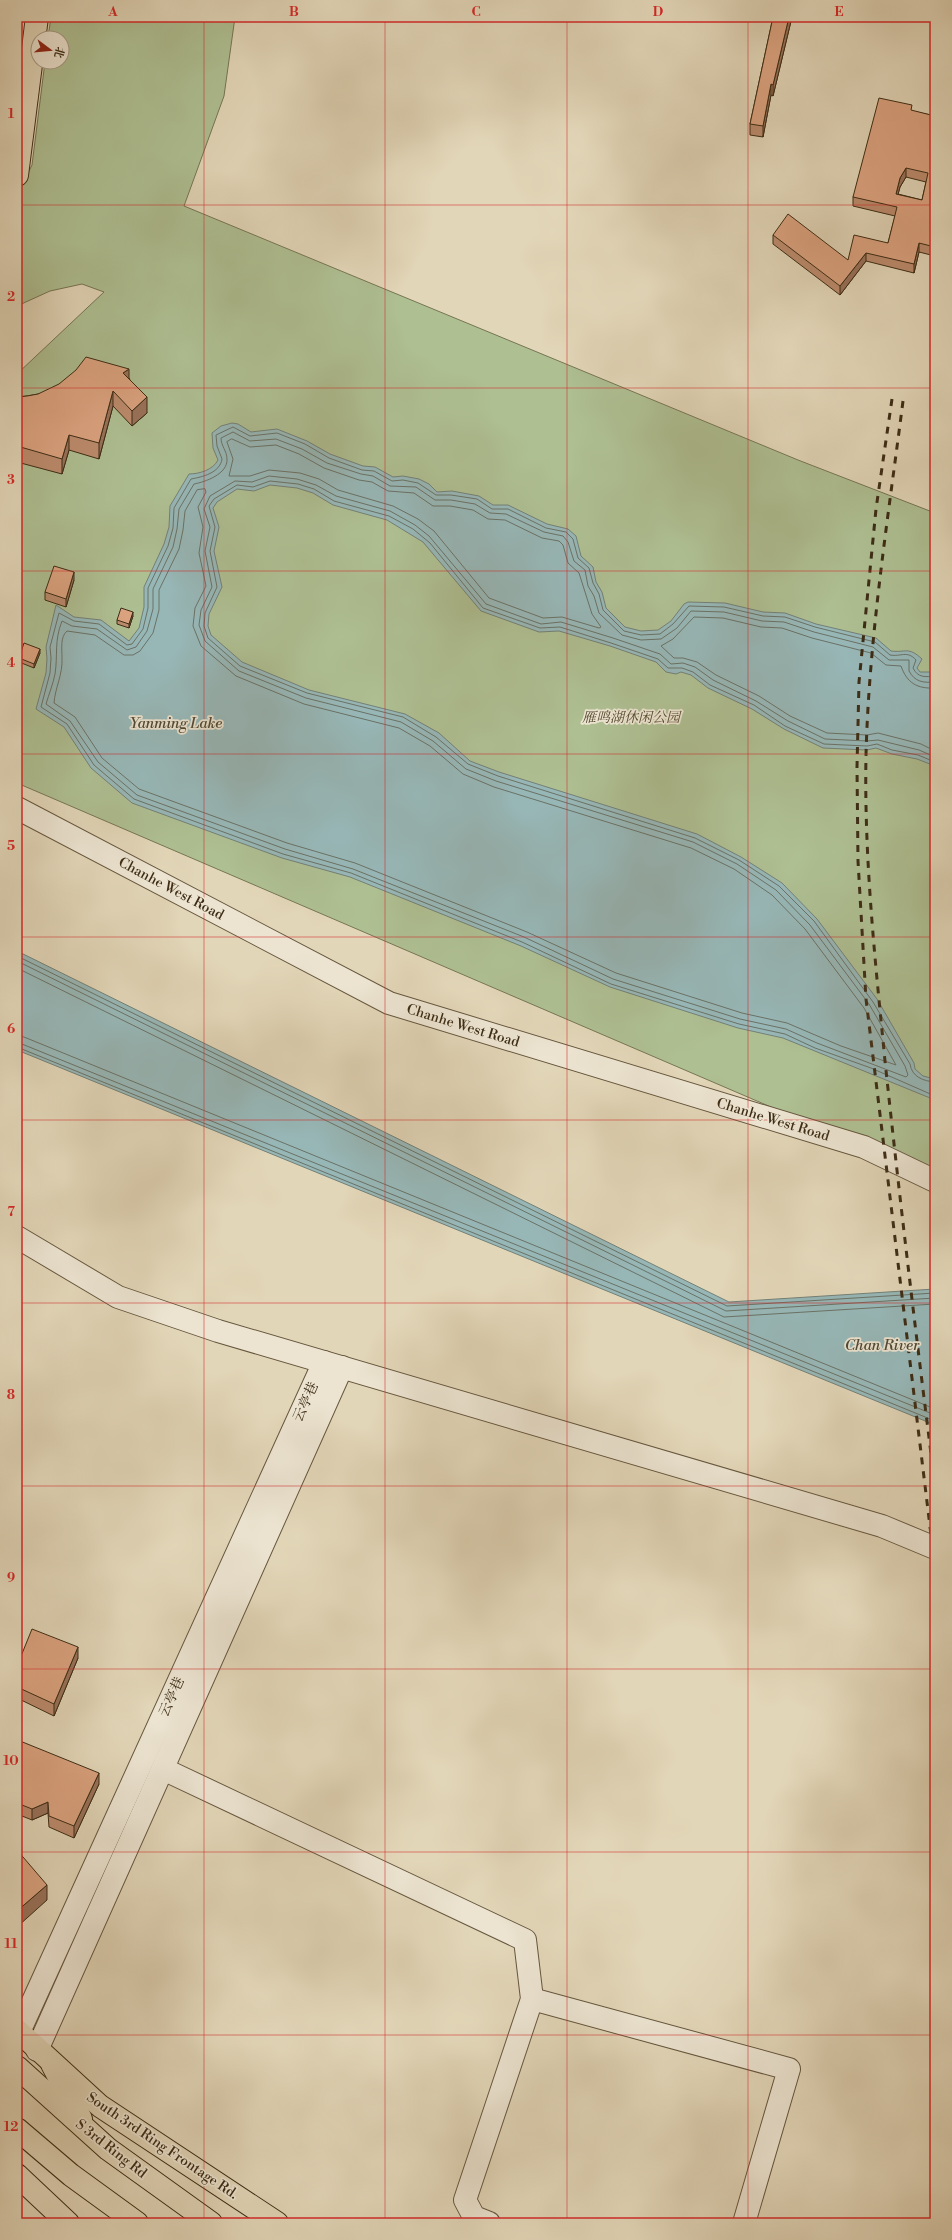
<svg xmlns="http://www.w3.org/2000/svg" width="952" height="2240" font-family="'Libre Bodoni','Noto Serif SC',serif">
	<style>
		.green { fill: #aebf92; stroke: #767654 }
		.water { fill: #97b7b7; stroke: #738077 }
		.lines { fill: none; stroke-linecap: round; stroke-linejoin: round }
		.shore { stroke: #6a7266; stroke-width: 1 }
		.minor-casing { stroke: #66573e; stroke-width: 24 }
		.major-casing { stroke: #3d2d16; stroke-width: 24 }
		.highway-casing { stroke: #3d2d16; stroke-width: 24 }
		.minor { stroke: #ece4d1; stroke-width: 22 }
		.major { stroke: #e2d6b8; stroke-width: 22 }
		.highway { stroke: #e2d6b8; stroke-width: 22 }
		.rail { stroke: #3d2d16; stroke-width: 3; stroke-dasharray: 7 7; stroke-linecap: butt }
		.wall { fill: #bc8c6e; stroke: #3d2d16; fill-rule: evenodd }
		.shaded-wall { fill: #99725a; stroke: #3d2d16 }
		.building { fill: #dba380; stroke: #3d2d16; fill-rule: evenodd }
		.grid { fill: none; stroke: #d62828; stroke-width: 1; stroke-opacity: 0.55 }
		.labels { text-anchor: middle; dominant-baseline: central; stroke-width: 3.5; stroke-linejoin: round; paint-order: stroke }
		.park-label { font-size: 14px; font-style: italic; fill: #544a2f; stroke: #ece4d1 }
		.street-label { font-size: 14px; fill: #3d2d16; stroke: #ece4d1 }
		.water-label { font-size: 15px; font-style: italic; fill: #4f4936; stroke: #ece4d1 }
		.neatline { fill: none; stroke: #d62828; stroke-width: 1.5 }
		.grid-label { font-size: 13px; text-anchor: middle; font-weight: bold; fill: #d62828 }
	</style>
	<rect width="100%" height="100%" fill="#e2d6b8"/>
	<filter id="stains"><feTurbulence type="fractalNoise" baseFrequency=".005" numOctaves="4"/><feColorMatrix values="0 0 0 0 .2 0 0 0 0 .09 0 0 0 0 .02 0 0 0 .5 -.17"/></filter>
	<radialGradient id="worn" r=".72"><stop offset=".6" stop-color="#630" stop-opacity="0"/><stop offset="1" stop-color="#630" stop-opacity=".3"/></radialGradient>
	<path class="green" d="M51 17H235L224 96 184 206 798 460 935 513V1181L864 1147 17 783V374L104 292 82 284 50 291 17 306V195L32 165 45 62H62V38H48Z"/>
	<g class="water">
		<path d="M232 423 238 424 251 432 277 429 307 441 330 454 363 466 375 467 393 477 403 476 419 479 429 484 437 492 452 491 479 496 493 505H508L547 524 568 529 576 536 581 556 593 567 596 582 602 592 606 608 625 627 641 631 658 630 671 621 684 604 688 602 725 603 763 612 785 613 816 624 876 638 891 651C906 653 908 646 922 659L917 668 920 672H935V766L917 759 892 754 876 748 867 750 823 748 784 729 752 709 708 688 691 675 681 672 676 674 666 672 656 662 610 646 559 631 539 632 481 611 423 542 387 520 333 505 313 493 297 488 270 485 254 491 237 489 217 502 213 508 219 527 214 551 222 587 209 614 208 626 211 635 242 662 309 690 405 714 439 733 470 761 499 772 697 834 741 857 782 883 817 919 877 999 914 1063 915 1069 923 1076 935 1079V1100L783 1038 738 1028 610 987 521 946 350 877 282 858 132 803 91 768 64 727 36 709 46 673 47 659 46 647 56 605 74 617 101 620 129 641 139 628 144 607V587L164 544 169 527 170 506 189 474C199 474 213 470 218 460L213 448 212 433 221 426Z"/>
		<path d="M17 951 729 1302 935 1289V1425L17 1050Z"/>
	</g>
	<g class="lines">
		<g class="shore">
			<path d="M232 439 250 447 276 445 299 454 324 468 359 480 372 482 388 491 414 493 433 506H450L473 510 488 519 505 520 542 538 559 541 563 545 568 563 579 573 592 614 601 627 599 628 562 617 543 618 489 598 434 531 418 519 393 506 338 490 319 479 300 473 269 470 250 476H229L233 459 227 442Z"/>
			<path d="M205 489 206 492 198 507 203 527 199 553 206 586 195 608 193 626 201 646 236 676 304 704 399 728 430 746 463 774 494 787 691 848 734 869 772 895 805 929 864 1008 896 1065 841 1046 787 1023 742 1013 616 973 527 932 355 863 287 843 139 789 102 758 75 717 54 703C55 688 63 674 62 658 62 649 60 637 67 631L95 635 124 655H133L140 651 153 633 159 610V590L179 549 183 530 185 511 197 490Z"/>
			<path d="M935 676C925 677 918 678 913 668L916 660C907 650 901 657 890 655L875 642 815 627 785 617 763 616 724 607 689 606 673 624 660 634 641 635 624 631 603 610 599 594 593 583 589 568 578 558 573 539 566 532 546 528 508 509H492L477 499 451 495H436L418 483 403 480 392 481 374 471 362 470 329 458 305 444 277 433 250 436 233 427 216 435 217 446 222 459C220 473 202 477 191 479L174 508 173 528 168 546 148 588V608L143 629 132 644 127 645 99 624 74 621 59 613 50 647 51 658 50 673 41 707 67 724 94 765 134 799 283 854 351 873 522 942 611 984 739 1024 785 1034 815 1048 871 1068 935 1096"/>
			<path d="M935 682C923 683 915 682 909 671V660H889L873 647 814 632 784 622 762 621 724 612 691 611 677 628 661 639 641 640 622 635 599 613 594 596 588 586 585 570 574 561 568 542 563 536 544 532 506 514 490 513 475 504 451 500H435L416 487 390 486 373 476 361 474 327 463 302 449 276 439 250 441 233 432 221 438C221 446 227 451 227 459 228 474 205 482 194 484L179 509 177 529 173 547 153 589V609L147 631 136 647 127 650 97 629 72 626 62 621C54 641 58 655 55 674 53 684 49 694 46 704L70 721 98 762 137 795 285 849 353 869 524 937 613 979 740 1019 786 1029 817 1043 906 1077 908 1075 905 1066 869 1004 810 925 776 890 737 864 693 842 496 781 466 769 433 741 401 722 306 698 239 671 205 641 199 625 201 610 212 587 205 551 210 527 204 509 210 496 235 481 252 482 269 476 297 479 316 485 336 496 390 511 415 525 429 536 486 604 541 624 561 622 613 638 660 654 671 664 683 663 695 667 713 680 756 701 788 721 825 739 867 741 878 740 919 750 935 757"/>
			<path d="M935 688C917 689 907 683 901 666L886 665 871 653 812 638 782 628 761 627 723 618 694 617 673 639 661 646 674 658H683L697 662 716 675 759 696 790 716 827 733 867 735 878 733 921 744 935 751"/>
			<path d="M935 762 918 755 892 750 877 744 867 746 824 744 785 726 754 705 710 685 693 672 682 668H668L658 659 611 643 560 627 540 628 483 608 430 543 413 529 389 516 334 501 314 489 298 484 270 481 253 487 237 485 214 499 209 506 215 527 210 551 217 587 205 613 204 626 208 638 240 666 307 693 403 717 436 737 468 764 498 776 695 838 739 860 779 886 814 921 873 1002 910 1064C912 1077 923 1081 935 1082"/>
			<path d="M17 956 727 1306 935 1293"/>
			<path d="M17 961 726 1311 935 1298"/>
			<path d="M17 968 724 1317 935 1304"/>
			<path d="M17 1036 24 1037 935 1409"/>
			<path d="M17 1042 935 1415"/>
			<path d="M17 1047 935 1421"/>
		</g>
		<defs>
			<g id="minor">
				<path d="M17 808 389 1003 864 1147 935 1181"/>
				<path d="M17 1237 118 1297 218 1331 882 1526 935 1548"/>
				<path d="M163 1769 525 1940 532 1999 465 2200 474 2217 489 2223"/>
				<path d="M532 1999 789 2069 744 2223"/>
				<path d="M19 2032 324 1362"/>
				<path d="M37 2050 342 1367"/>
			</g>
			<g id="major">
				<path d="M17 175 37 17"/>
				<path d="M17 2030 100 2106 277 2223"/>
				<path d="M17 2175 68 2223"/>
			</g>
			<g id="highway">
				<path d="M52 2064 81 2119"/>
				<path d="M17 2067 108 2149 211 2223"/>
				<path d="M17 2129 71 2175 137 2223"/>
			</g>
		</defs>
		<use href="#minor" class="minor-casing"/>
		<use href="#major" class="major-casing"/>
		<use href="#highway" class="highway-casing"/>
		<use href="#minor" class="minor"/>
		<use href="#major" class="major"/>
		<use href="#highway" class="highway"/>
		<g class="rail">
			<path d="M892 399 876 509 859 682 857 767 858 861 866 999 935 1568"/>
			<path d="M903 401C888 519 869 637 866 755 864 858 875 959 885 1061 900 1202 917 1344 935 1485"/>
		</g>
	</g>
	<g class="wall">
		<path d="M773 17H792L773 96 771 95 763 137 750 135V124Z"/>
		<path d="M912 111 935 116V256L919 252 914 273 866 261 840 295 773 244V235L848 260 888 243 895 216 853 206V197ZM906 177 926 182 922 200 898 194 900 187Z"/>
		<path d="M129 378 147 413 132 426 113 406 99 459 69 450 62 474 17 462V397L27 396Z"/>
		<path d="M74 580 66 607 45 600V592Z"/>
		<path d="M133 616 129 628 117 624V620Z"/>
		<path d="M40 653 34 668 19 662V658Z"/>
		<path d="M78 1658 54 1716 17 1698V1666Z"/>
		<path d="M17 1748 99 1784 74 1838 49 1827 48 1813 32 1820 17 1814Z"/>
	</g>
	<g class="shaded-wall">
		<path d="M789 17H792L773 96V85Z"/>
		<path d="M771 84V95L763 137V126Z"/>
		<path d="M906 168V177L900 187 896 202V194L900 178Z"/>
		<path d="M919 243V252L914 273V264Z"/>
		<path d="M866 253V261L840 295V286Z"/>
		<path d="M129 369V384L123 373Z"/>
		<path d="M113 391V406L99 459V443Z"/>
		<path d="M147 397V413L132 426V411Z"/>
		<path d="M69 435V450L62 474V459Z"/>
		<path d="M74 572V580L66 607V599Z"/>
		<path d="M133 612V616L129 628V624Z"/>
		<path d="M40 649V653L34 668V664Z"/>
		<path d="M78 1647V1658L54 1716V1704Z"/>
		<path d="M99 1773V1784L74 1838V1826Z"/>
		<path d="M48 1802V1813L32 1820V1809Z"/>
		<path d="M47 1885V1900L17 1927V1911Z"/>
	</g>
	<g class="building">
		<path d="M773 17H789L773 85 771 84 763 126 750 124Z"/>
		<path d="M879 98 912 105 911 110 935 116V247L919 243 914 264 866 253 840 286 773 235 788 214 848 260 854 235 888 243 897 207 853 197ZM906 168 928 173 922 200 896 194 900 178Z"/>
		<path d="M86 357 129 369 123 373 147 397 132 411 113 391 99 443 69 435 62 459 17 446V397L27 396 38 394 59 384 76 370Z"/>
		<path d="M54 566 74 572 66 599 45 592Z"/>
		<path d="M121 608 133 612 129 624 117 620Z"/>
		<path d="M24 643 40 649 34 664 19 658Z"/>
		<path d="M32 1629 78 1647 54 1704 17 1687V1666Z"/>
		<path d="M20 1741 99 1773 74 1826 49 1816 48 1802 32 1809 17 1803V1748Z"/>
		<path d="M17 1850 47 1885 17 1911Z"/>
	</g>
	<path class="grid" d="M204 17V2223M385 17V2223M567 17V2223M748 17V2223M17 205H935M17 388H935M17 571H935M17 754H935M17 937H935M17 1120H935M17 1303H935M17 1486H935M17 1669H935M17 1852H935M17 2035H935"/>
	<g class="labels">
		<g class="park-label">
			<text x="631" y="718">雁鸣湖休闲公园</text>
		</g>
		<g class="street-label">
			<text transform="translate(171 889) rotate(28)">Chanhe West Road</text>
			<text transform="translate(463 1026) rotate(17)">Chanhe West Road</text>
			<text transform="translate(773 1120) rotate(17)">Chanhe West Road</text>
			<text transform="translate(306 1402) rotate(-66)">云亭巷</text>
			<text transform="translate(172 1697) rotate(-66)">云亭巷</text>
			<text transform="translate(162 2146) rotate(34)">South 3rd Ring Frontage Rd.</text>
			<text transform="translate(111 2149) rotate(38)">S 3rd Ring Rd</text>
		</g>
		<g class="water-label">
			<text x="176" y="723">Yanming Lake</text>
			<text x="882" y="1345">Chan River</text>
		</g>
	</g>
	<rect width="952" height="2240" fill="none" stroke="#e2d6b8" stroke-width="44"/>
	<g transform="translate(50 50) rotate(106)"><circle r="19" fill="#ece4d1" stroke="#a69b86"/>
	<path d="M0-3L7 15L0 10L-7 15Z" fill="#8f2418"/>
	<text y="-6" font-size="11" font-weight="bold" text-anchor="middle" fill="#3d2d16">北</text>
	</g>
	<rect x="22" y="22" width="908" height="2196" class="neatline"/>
	<g class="grid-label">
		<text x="113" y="16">A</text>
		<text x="294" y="16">B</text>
		<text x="476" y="16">C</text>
		<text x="658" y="16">D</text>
		<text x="839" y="16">E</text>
		<text x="11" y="118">1</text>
		<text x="11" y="301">2</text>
		<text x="11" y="484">3</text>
		<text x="11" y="667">4</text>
		<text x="11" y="850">5</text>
		<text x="11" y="1033">6</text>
		<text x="11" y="1216">7</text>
		<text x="11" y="1399">8</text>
		<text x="11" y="1582">9</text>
		<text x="11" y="1765">10</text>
		<text x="11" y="1948">11</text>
		<text x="11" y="2131">12</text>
	</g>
	<rect width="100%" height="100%" filter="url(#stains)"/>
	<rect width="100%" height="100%" fill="url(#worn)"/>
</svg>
